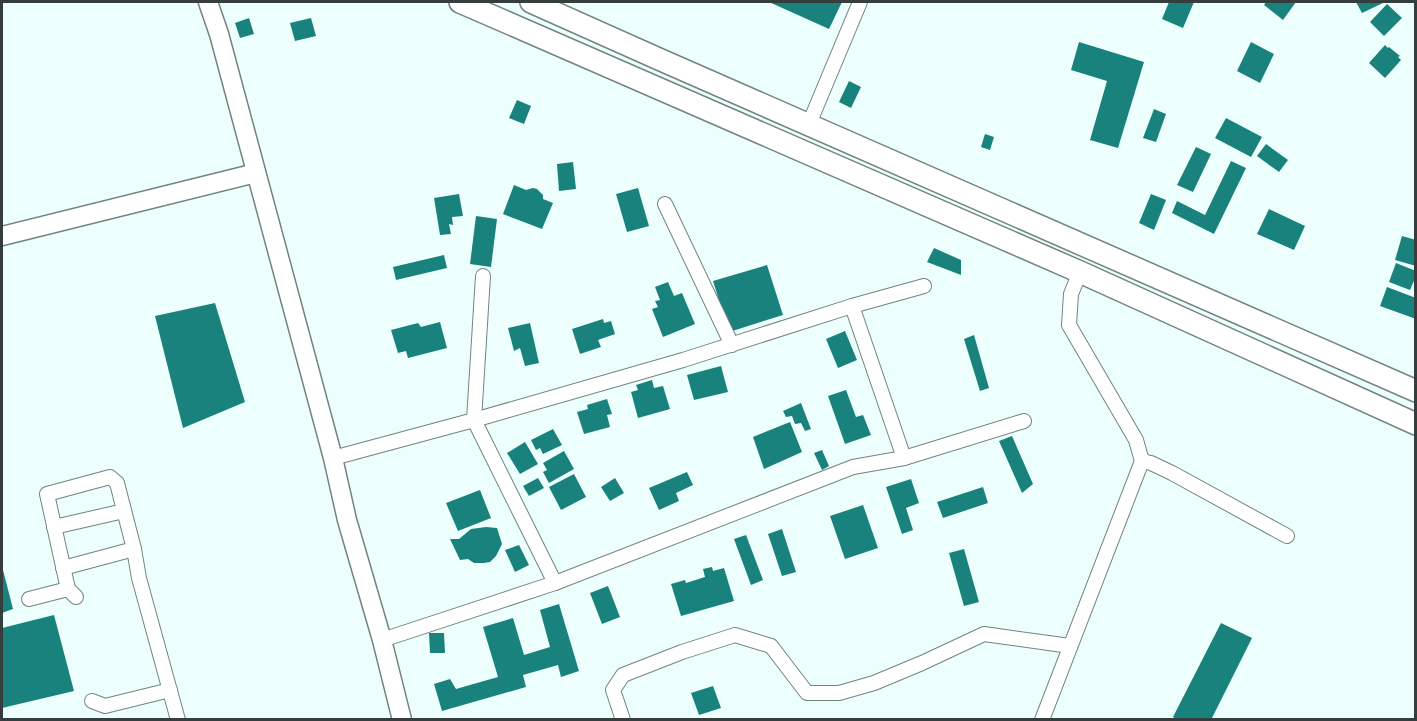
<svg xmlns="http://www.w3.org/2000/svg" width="1417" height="721" font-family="'IBM Plex Sans',sans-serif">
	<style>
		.building { fill: #1a827c }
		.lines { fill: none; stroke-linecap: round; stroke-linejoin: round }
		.street-casing { stroke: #728381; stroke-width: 16 }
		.secondary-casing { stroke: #728381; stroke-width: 21 }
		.primary-casing { stroke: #728381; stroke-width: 24 }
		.street { stroke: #fff; stroke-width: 14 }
		.secondary { stroke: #fff; stroke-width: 18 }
		.primary { stroke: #fff; stroke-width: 21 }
	</style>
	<rect width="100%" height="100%" fill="#ecfffd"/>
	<g class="building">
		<path d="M769 2H842L829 29Z"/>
		<path d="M1169 2H1194L1183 28 1162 19Z"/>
		<path d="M1266 2H1296L1283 20 1264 5Z"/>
		<path d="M1356 2H1385L1362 13Z"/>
		<path d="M1387 4 1402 18 1384 36 1370 22Z"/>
		<path d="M249 18 254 34 240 38 235 23Z"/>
		<path d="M311 18 316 36 295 41 290 23Z"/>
		<path d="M1079 42 1144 62 1118 148 1090 140 1107 81 1071 70Z"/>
		<path d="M1251 42 1274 54 1260 83 1237 71Z"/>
		<path d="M1385 45 1388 48 1389 47 1400 56 1398 57 1401 60 1385 78 1369 63Z"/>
		<path d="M849 81 861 87 851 108 839 102Z"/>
		<path d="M517 100 531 106 524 124 509 118Z"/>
		<path d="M1154 109 1166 114 1156 142 1143 138Z"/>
		<path d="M1226 118 1262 137 1251 157 1215 138Z"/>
		<path d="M985 134 994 137 990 150 981 147Z"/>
		<path d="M1266 144 1288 160 1279 172 1257 156Z"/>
		<path d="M1196 147 1211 154 1193 192 1177 185Z"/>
		<path d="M1231 161 1246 168 1214 234 1172 213 1177 201 1205 215Z"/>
		<path d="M573 162 576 189 559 191 557 164Z"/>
		<path d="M514 185 526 190 533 188 537 189 543 195V199L553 203 542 229 503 214Z"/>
		<path d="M638 188 649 226 627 232 616 194Z"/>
		<path d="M459 194 463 216 452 217 453 225 449 224 451 234 440 235 434 198Z"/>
		<path d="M1151 194 1166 200 1154 230 1139 223Z"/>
		<path d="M1269 209 1305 226 1294 250 1257 234Z"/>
		<path d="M476 216 497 219 491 267 470 264Z"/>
		<path d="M1402 236 1416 240V266L1395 260Z"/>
		<path d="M934 248 961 260V275L927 262Z"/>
		<path d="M444 255 447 268 396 280 393 267Z"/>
		<path d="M1396 263 1416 271V276L1410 290 1389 282Z"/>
		<path d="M767 265 783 315 729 332 713 281Z"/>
		<path d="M668 282 674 296 682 293 695 324 663 337 652 309 658 307 655 301 660 300 655 287Z"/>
		<path d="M1387 287 1416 298V319L1380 306Z"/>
		<path d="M215 303 245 402 183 428 155 316Z"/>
		<path d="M603 319 604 323 611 321 615 334 598 340 601 347 580 354 572 329Z"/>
		<path d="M440 322 447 348 408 358 406 351 398 353 391 330 418 323 421 327Z"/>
		<path d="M530 323 539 363 525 366 520 348 514 351 508 328Z"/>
		<path d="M845 331 857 360 838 368 826 339Z"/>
		<path d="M974 335 989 388 980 391 964 339Z"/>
		<path d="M721 366 728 392 694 400 687 375Z"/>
		<path d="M652 380 654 388 663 386 670 409 638 418 631 392 638 390 636 385Z"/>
		<path d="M846 390 856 417 863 415 871 435 845 444 828 396Z"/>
		<path d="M607 399 612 414 607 415 610 427 584 434 577 412 588 409 587 405Z"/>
		<path d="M801 403 811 429 805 431 801 423 795 424 792 416 786 417 783 411Z"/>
		<path d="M790 422 802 452 764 469 753 437Z"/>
		<path d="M553 429 562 445 543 454 540 448 536 450 531 440Z"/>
		<path d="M1012 436 1033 484 1022 493 999 441Z"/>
		<path d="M525 442 538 464 520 474 507 453Z"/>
		<path d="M822 450 829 466 822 470 814 453Z"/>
		<path d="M564 451 574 469 549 483 543 472 547 470 543 463Z"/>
		<path d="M687 472 693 485 676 493 679 501 659 510 649 488Z"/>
		<path d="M574 474 586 497 561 510 549 487Z"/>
		<path d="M538 478 544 488 529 496 523 486Z"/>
		<path d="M615 478 624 493 610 501 601 487Z"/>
		<path d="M911 479 919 503 906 508 913 530 902 534 886 487Z"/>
		<path d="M983 487 988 503 943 518 937 502Z"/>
		<path d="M480 490 491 518 458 531 446 503Z"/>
		<path d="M863 505 878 548 845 559 830 516Z"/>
		<path d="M486 527 497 528 502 544 496 556 490 562 484 563H474L468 559 460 560 450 539H459L471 529Z"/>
		<path d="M782 529 796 572 782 576 768 534Z"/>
		<path d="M746 535 763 580 751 585 734 539Z"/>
		<path d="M519 545 529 565 515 572 505 550Z"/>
		<path d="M964 549 979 602 964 606 949 553Z"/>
		<path d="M2 566 13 609 2 613Z"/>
		<path d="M712 567 713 571 724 568 734 601 681 616 671 584 685 580 686 583 705 577 703 569Z"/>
		<path d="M608 586 620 617 602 624 590 593Z"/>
		<path d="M559 604 579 671 561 677 558 665 523 675 526 687 442 711 434 684 450 679 456 689 498 677 483 627 513 618 524 655 550 647 540 610Z"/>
		<path d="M54 615 74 691 2 708V628Z"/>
		<path d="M1221 623 1252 638 1211 720H1177L1173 717Z"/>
		<path d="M429 633H444L445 653H430Z"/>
		<path d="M713 686 721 708 699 715 691 693Z"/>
	</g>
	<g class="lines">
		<defs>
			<g id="street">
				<path d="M809 124 860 2"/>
				<path d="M665 204 732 345"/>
				<path d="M1080 272 1071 294 1069 325 1136 440 1142 461 1151 463 1172 473 1287 536"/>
				<path d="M483 276 474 420 555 583"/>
				<path d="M852 306 904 458"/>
				<path d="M333 458 474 420 683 360 852 306 924 286"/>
				<path d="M54 527 124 511"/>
				<path d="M63 568 134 549"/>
				<path d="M76 597 68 589 47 494 110 477 117 483 134 549 139 578 178 720"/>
				<path d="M29 599 68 589"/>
				<path d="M382 640 555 583 853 467 904 458 1024 421"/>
				<path d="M92 701 105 706 170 690"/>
				<path d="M623 720 613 690 623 675 682 652 735 635 771 646 807 693H839L874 683 922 663 984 634 1070 646"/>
				<path d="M1042 720 1142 461"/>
			</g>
			<g id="secondary">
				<path d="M208 2 219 34 333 458 347 520 382 640 402 720"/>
				<path d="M2 236 256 173"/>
			</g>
			<g id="primary">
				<path d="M460 2 1080 272 1416 424"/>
				<path d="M531 2 661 60 1416 391"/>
			</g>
		</defs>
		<use href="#street" class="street-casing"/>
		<use href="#secondary" class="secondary-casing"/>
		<use href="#primary" class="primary-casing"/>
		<use href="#street" class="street"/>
		<use href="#secondary" class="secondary"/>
		<use href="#primary" class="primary"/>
	</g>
	<rect width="1417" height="721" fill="none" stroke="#363e3d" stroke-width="6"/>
</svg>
